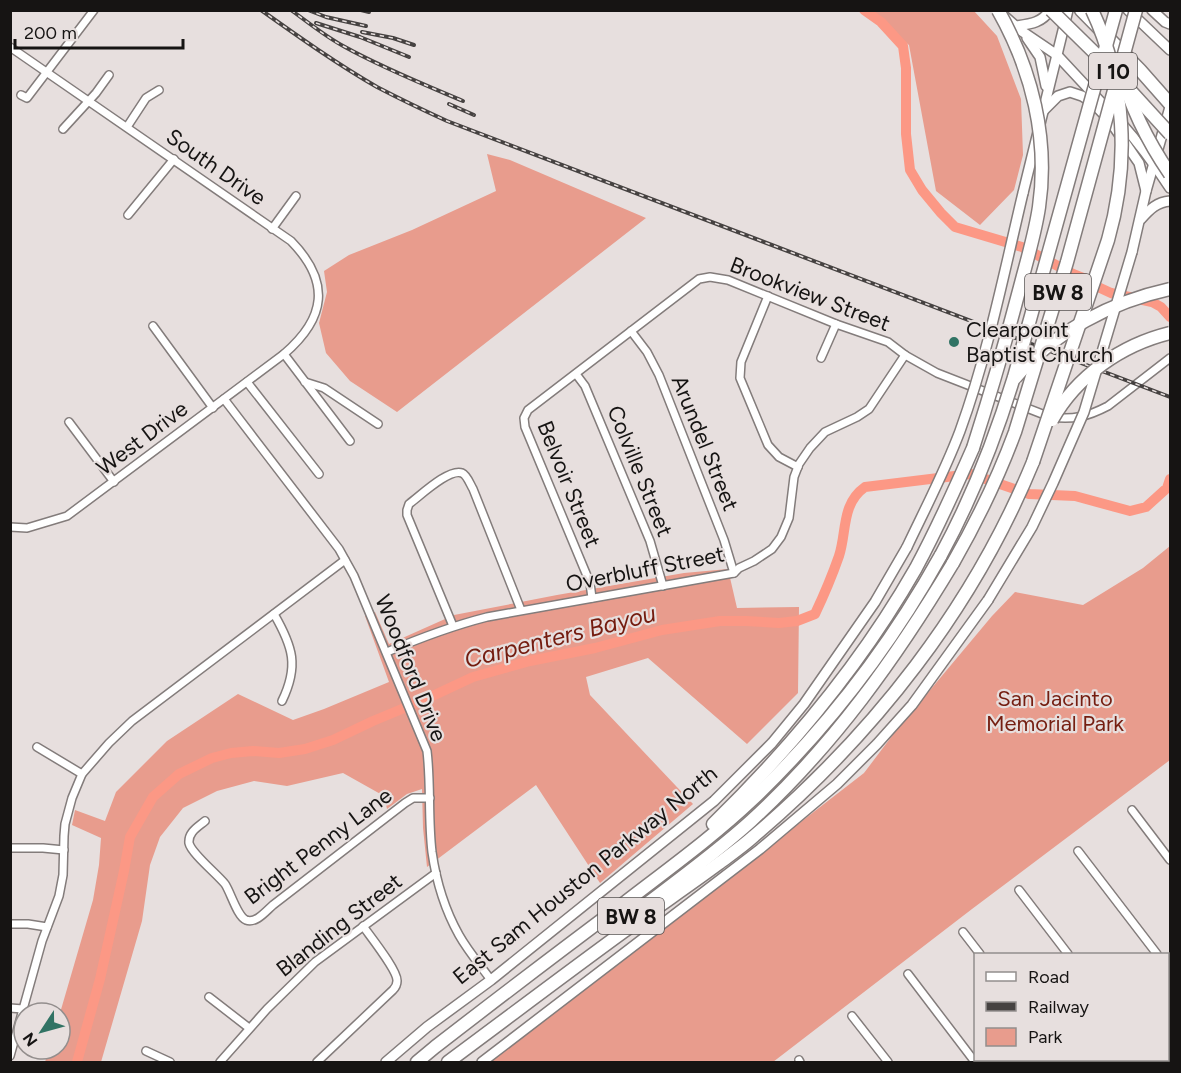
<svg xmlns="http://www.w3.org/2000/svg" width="1181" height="1073" font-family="Figtree,sans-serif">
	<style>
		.green { fill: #e89c8d }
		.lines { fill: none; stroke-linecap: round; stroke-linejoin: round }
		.river { stroke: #fc9885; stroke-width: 10 }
		.street-casing { stroke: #837c7b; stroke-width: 10 }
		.secondary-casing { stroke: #837c7b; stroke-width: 12 }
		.highway-casing { stroke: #837c7b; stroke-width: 15 }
		.street { stroke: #fff; stroke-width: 7 }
		.secondary { stroke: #fff; stroke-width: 9 }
		.highway { stroke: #fff; stroke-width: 12 }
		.rail-casing { stroke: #464241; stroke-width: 4 }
		.rail { stroke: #e7dfde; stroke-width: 1.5; stroke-dasharray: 4.5; stroke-linecap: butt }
		.secondary-bridge-casing { stroke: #837c7b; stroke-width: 12; stroke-linecap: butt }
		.highway-bridge-casing { stroke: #837c7b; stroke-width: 15; stroke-linecap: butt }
		.secondary-bridge { stroke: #fff; stroke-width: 9 }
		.highway-bridge { stroke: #fff; stroke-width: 12 }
		.poi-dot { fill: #317364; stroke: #e7dfde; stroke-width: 2 }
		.labels { text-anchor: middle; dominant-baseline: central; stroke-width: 4.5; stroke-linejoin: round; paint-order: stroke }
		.shield { fill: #e7dfde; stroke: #555150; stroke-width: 1.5 }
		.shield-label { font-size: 21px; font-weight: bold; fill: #161413 }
		.street-label { font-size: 22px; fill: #161413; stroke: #e7dfde }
		.poi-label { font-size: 22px; fill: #161413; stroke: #e7dfde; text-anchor: start }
		.park-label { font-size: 22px; fill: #751e11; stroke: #e7dfde }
		.water-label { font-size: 24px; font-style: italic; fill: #741c0f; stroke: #e7dfde }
	</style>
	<rect width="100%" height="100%" fill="#e7dfde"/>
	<g class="green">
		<path d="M867 11H974L997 36 1021 99 1023 155 1014 190 980 225 936 191 909 45Z"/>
		<path d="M487 154 510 160 646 218 397 412 350 381 326 353 319 323 327 292 324 271 349 255 412 230 496 191Z"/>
		<path d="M1170 546V760L972 909 773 1062H489L559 1006 678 917 864 773 895 732 992 616 1015 592 1083 605 1143 568Z"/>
		<path d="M728 569 737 608 799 607 798 693 747 744 648 658 586 677 590 695 693 804 600 883 536 785 427 867 423 828 422 789 407 794 387 809 384 796 343 773 287 786 254 781 217 791 183 808 160 837 150 865 142 921 101 1062H45L49 1049H60V1013L93 900 99 865 101 838 72 825 75 810 105 821 116 792 167 741 238 694 293 720 324 709 389 682 365 616 375 612 389 644 454 615 557 595 684 573Z"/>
	</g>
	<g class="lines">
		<g class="river">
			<path d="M864 10 881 22 903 46 906 68V134L910 170 922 190 941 213 955 227 1022 247 1073 274 1088 280 1098 287 1111 293 1152 302 1161 307 1170 317"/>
			<path d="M77 1062 100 979 124 871 130 837 153 797 179 774 212 758 231 753 253 751 279 753 305 749 333 740 373 721 426 699 473 677 530 661 595 648 662 630 720 621H746L779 623 797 621 815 614C824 595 832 576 839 556 847 532 841 504 865 487L971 474 1029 494 1075 496 1130 511 1146 507 1167 488 1170 479"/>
		</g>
		<defs>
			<g id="street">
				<path d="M10 47 291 241C331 282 326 318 284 354L67 516 27 528 10 527"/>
				<path d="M21 95 27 98 94 10"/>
				<path d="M127 127 146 98 159 90"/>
				<path d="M63 129 96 93 109 75"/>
				<path d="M128 215 174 159"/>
				<path d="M272 229 296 196"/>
				<path d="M768 296 741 362 740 378 768 445 779 457 798 467"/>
				<path d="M153 326 213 408"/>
				<path d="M631 331 647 352 659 375 724 540 734 573"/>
				<path d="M284 354 350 441"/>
				<path d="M821 358 836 324"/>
				<path d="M576 374 585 386 650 541 663 586"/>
				<path d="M247 382 319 474"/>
				<path d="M305 382 324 388 378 424"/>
				<path d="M224 399 339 549 354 576 427 751C431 784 428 818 432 852 436 880 445 910 459 935 468 951 480 965 491 980"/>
				<path d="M69 422 114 482"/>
				<path d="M592 598 590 583 525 427 524 418 528 410 699 279 710 277 728 280 836 324 888 342 905 355 937 373 1050 417C1073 420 1087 417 1108 406L1170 358"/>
				<path d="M274 614C293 647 299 666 282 701"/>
				<path d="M453 626 407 515V510L409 504C420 496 449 468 462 473 467 475 470 484 473 489L521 610"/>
				<path d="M387 652C420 638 452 626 487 617L734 573 739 568 754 561 772 549 781 537 789 518 794 477 799 464 810 448 825 432 857 417 869 409 905 355"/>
				<path d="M37 747 82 774"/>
				<path d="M1132 810 1170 860"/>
				<path d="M205 821C198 827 188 832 189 843 191 853 217 874 225 884 231 893 237 916 246 920 256 924 266 911 273 905L405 803 413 798H430"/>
				<path d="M10 848H43L64 850"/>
				<path d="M1078 851 1157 954"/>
				<path d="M1019 890 1068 954"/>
				<path d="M10 924H28L47 927"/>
				<path d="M963 932 980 954"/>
				<path d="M1168 968 1170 972"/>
				<path d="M908 974 975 1062"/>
				<path d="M209 997 249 1028"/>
				<path d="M10 1008 23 1009"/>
				<path d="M852 1016 888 1062"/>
				<path d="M146 1051 170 1062"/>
				<path d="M10 1056 42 941 59 896 63 875 64 836 65 824 72 798 82 774 109 743 132 721 345 560"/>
				<path d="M799 1060 800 1062"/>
				<path d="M1148 1060 1151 1062"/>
				<path d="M220 1062 267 1009 315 962 436 873"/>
				<path d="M317 1062 393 990C395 988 397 984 397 981 398 971 370 936 363 926"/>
			</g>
			<g id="secondary">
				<path d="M1128 10 1170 50"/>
				<path d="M1152 10 1165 22 1170 24"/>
				<path d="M1002 14 1020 30 1057 55 1111 113"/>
				<path d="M1016 26C1030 24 1042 23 1050 10"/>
				<path d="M1027 38 1040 57 1046 86"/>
				<path d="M1044 110 1058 96 1070 92 1082 96 1093 103 1110 121 1139 163 1146 191"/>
				<path d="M1121 123C1139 143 1155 165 1170 188"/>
				<path d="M1023 193 1068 10"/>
				<path d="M1141 219C1150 209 1157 202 1170 201"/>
				<path d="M1132 252 1146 191 1170 107"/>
				<path d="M1168 980 1170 978"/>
				<path d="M386 1062 427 1027 491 980 714 801 772 743 804 704 875 602 907 547"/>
				<path d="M482 1062 760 849 837 784 877 744 912 705 988 600"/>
				<path d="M1059 1062 1063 1060"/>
			</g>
			<g id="highway">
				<path d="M1081 10 1140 70 1170 104"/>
				<path d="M713 824C791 748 862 663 916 568 937 529 955 489 973 448"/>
				<path d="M615 928C660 893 708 860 751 821 833 746 896 658 953 563"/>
				<path d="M417 1062 435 1047C497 999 560 951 623 904 667 870 713 837 753 799 828 727 891 645 941 555"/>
				<path d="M448 1062C506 1019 564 975 623 932 654 909 687 887 718 864 730 855 743 846 754 836 874 734 973 608 1033 462"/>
			</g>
		</defs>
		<use href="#street" class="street-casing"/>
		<use href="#secondary" class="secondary-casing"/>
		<use href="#highway" class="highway-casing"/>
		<use href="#street" class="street"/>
		<use href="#secondary" class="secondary"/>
		<use href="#highway" class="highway"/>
		<defs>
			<g id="rail">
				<path d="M261 10C299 37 337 64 377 87 400 99 423 110 447 121L1170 397"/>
				<path d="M291 10C309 23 326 37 345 47 383 68 423 84 463 101"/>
				<path d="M308 10 326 17 366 26"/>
				<path d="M361 10 369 12"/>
				<path d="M316 23 360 37 409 57"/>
				<path d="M362 32 393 38 414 45"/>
				<path d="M449 104 474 115"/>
			</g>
		</defs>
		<use href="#rail" class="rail-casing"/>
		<use href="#rail" class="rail"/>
		<defs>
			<g id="secondary-bridge">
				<path d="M907 547C925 509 945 471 960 431 988 354 1004 273 1023 193"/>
				<path d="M988 600 1032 527 1053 483 1084 412 1132 252"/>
			</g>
			<g id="highway-bridge">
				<path d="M1051 10 1106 64"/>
				<path d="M1120 68C1130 106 1148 142 1170 174"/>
				<path d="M1128 88 1170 134"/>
				<path d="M1015 378C1055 331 1111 302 1170 289"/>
				<path d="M1052 420C1077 376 1121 345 1170 333"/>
				<path d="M973 448C990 395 1006 341 1020 287 1027 260 1035 234 1039 207 1049 139 1032 70 998 10"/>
				<path d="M1033 462 1108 240C1130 163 1126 83 1092 10"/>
				<path d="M941 555C972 498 995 439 1014 377L1116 10"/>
				<path d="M953 563C977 521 998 478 1015 432L1067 262 1136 10"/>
			</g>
		</defs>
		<use href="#secondary-bridge" class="secondary-bridge-casing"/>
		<use href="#highway-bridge" class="highway-bridge-casing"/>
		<use href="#secondary-bridge" class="secondary-bridge"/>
		<use href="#highway-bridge" class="highway-bridge"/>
	</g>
	<circle class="poi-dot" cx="954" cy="342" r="6"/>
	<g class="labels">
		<g class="shield">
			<rect x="1089" y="53" width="48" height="36" rx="4.5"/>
			<rect x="1025" y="274" width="66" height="36" rx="4.5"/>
			<rect x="598" y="898" width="66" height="36" rx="4.5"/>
		</g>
		<g class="shield-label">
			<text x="1113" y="71">I 10</text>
			<text x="1058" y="292">BW 8</text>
			<text x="631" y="916">BW 8</text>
		</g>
		<g class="street-label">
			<text transform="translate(216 167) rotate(35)">South Drive</text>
			<text transform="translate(810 294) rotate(21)">Brookview Street</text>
			<text transform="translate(142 438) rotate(-37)">West Drive</text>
			<text transform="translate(705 443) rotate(68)">Arundel Street</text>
			<text transform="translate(640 471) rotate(68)">Colville Street</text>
			<text transform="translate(569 484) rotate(68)">Belvoir Street</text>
			<text transform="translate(645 569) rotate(-11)">Overbluff Street</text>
			<text transform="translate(411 668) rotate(68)">Woodford Drive</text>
			<text transform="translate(318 846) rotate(-37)">Bright Penny Lane</text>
			<text transform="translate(585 875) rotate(-39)">East Sam Houston Parkway North</text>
			<text transform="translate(339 925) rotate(-38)">Blanding Street</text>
		</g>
		<g class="poi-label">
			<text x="966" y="329">Clearpoint<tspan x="966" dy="25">Baptist Church</tspan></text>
		</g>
		<g class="park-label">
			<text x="1055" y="698">San Jacinto<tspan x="1055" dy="25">Memorial Park</tspan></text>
		</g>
		<g class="water-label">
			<text transform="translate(560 636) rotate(-14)">Carpenters Bayou</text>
		</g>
	</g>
	<rect width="1181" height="1073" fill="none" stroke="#161413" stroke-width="24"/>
	<rect x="974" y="953" width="195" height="108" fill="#e7dfde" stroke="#938e8d" stroke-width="1.5"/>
	<rect x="986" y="972" width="30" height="9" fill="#ffffff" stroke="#938e8d" stroke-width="1.5"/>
	<text x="1028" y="983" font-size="18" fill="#161413">Road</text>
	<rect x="986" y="1002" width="30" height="9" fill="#464241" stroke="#938e8d" stroke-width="1.5"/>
	<text x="1028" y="1013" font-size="18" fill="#161413">Railway</text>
	<rect x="986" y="1028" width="30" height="18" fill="#e89c8d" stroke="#938e8d" stroke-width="1.5"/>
	<text x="1028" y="1043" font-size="18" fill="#161413">Park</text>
	<g transform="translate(42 1031) rotate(234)"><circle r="28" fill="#e7dfde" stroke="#938e8d" stroke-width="1.5"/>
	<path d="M0-4.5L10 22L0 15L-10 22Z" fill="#317364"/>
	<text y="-9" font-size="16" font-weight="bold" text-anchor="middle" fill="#161413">N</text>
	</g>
	<path d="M15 39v9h168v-9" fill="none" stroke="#161413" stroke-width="3"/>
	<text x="24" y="39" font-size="18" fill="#161413" stroke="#e7dfde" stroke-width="4.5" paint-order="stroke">200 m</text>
</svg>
